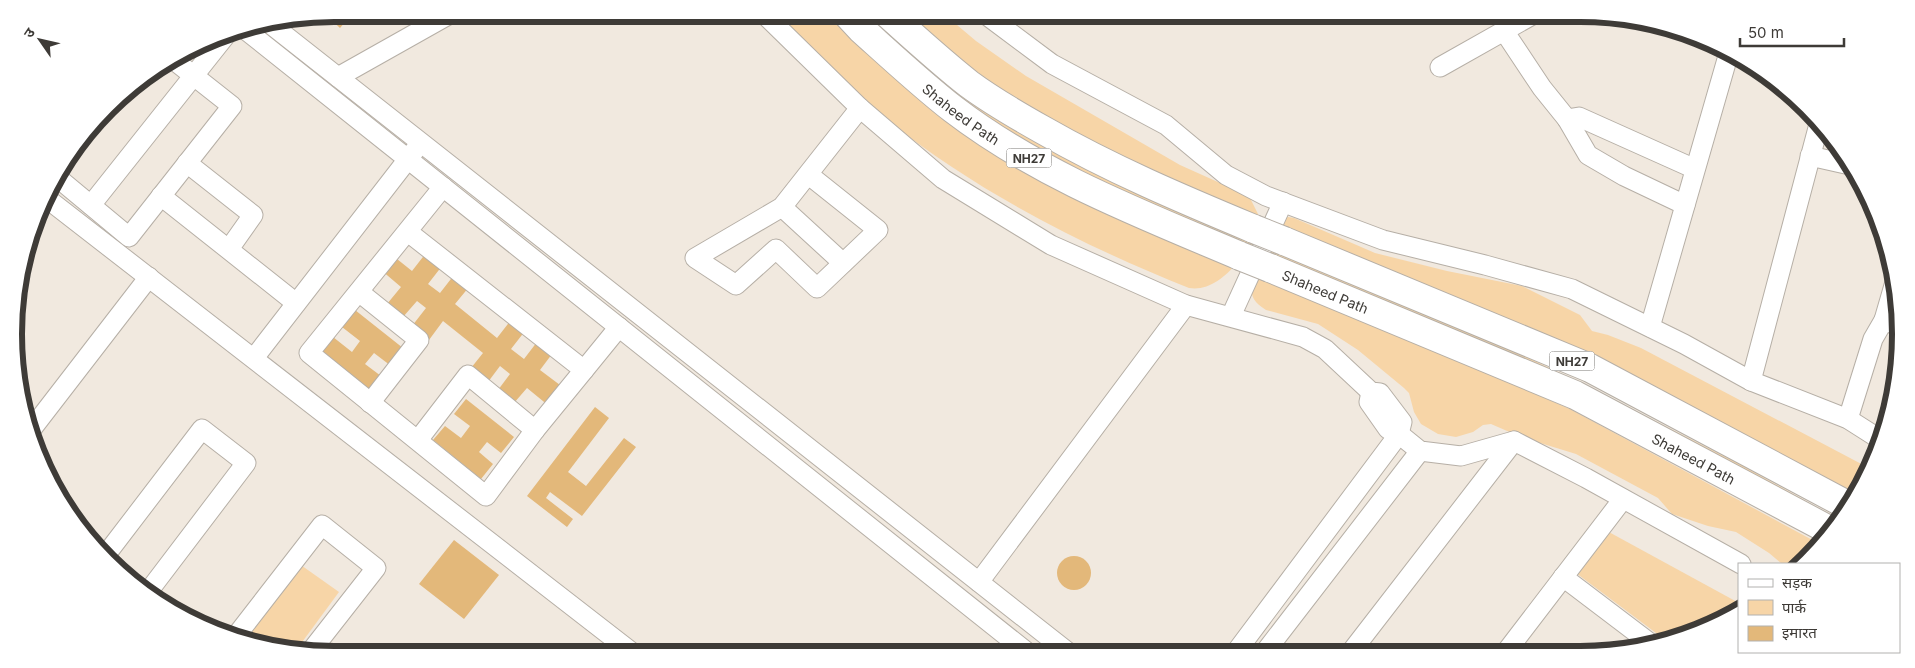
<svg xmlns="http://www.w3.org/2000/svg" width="1915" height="668" font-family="Inter,'Noto Sans Devanagari',sans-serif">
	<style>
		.green { fill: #f7d5a7 }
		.building { fill: #e3b87a }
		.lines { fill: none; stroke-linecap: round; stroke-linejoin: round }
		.minor-casing { stroke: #b6afa6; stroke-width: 21 }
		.highway-casing { stroke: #b6afa6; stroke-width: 30 }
		.minor { stroke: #fff; stroke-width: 19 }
		.highway { stroke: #fff; stroke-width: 28 }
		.highway-bridge-casing { stroke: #b6afa6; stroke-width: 30; stroke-linecap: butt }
		.highway-bridge { stroke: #fff; stroke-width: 28 }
		.labels { text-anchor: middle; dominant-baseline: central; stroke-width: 4; stroke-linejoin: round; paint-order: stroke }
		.shield { fill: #fff; stroke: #787673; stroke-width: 1 }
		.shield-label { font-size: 12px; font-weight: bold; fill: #3e3b37 }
		.street-label { font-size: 14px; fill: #3e3b37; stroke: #fff }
		.rim { fill: none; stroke: #3e3b37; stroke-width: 6 }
	</style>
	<rect width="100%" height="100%" fill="#f1e9df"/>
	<g class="green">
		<path d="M779 14H831L897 80 924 99 1236 264C1224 278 1208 291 1189 288 1036 227 884 142 779 14Z"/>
		<path d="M860 14H876L975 98 1577 381 1741 465 1838 519 1831 527 1143 206 988 121Z"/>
		<path d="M906 14H944L976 41 1026 76 1180 165 1249 196 1259 216C1173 182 1088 147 1010 96 973 72 939 42 906 14Z"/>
		<path d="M1288 217 1294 218 1375 253 1447 271 1522 286 1580 315 1592 331 1608 335 1641 348 1869 468 1858 494 1850 504 1274 225 1282 219Z"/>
		<path d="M1253 272 1570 409 1818 543 1801 564H1782L1769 553 1736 532 1708 526 1672 514 1658 498 1576 454 1521 437 1491 424 1483 425 1473 432 1456 437 1438 434 1421 424 1414 412 1409 393 1404 388 1358 350 1318 324 1266 310C1248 299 1251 291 1253 272Z"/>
		<path d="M1607 531 1739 603V610L1722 621 1664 639 1576 573Z"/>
		<path d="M298 563 339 592 297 649 251 643 239 638Z"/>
	</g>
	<g class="building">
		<path d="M334 14H352L340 28 326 15Z"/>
		<path d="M426 253 442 266 428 284 440 293 454 275 469 287 455 304 497 338 511 320 525 331 511 349 524 359 537 342 552 354 540 370 564 388 549 406 527 388 514 403 498 390 510 374 500 366 488 382 471 368 483 353 443 321 429 340 412 326 426 308 417 301 403 317 387 304 401 287 381 270 392 255 412 271Z"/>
		<path d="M355 310 408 352 395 369 374 353 365 364 385 379 372 396 319 354 333 337 352 352 360 341 342 327Z"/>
		<path d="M466 399 514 437 501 453 487 442 479 452 493 464 481 479 433 440 445 426 461 438 470 426 454 414Z"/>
		<path d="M595 407 609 418 568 472 586 486 624 438 636 447 582 516 550 492 546 498 573 519 567 527 527 496Z"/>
		<path d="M454 540 499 575 464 619 419 584Z"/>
		<circle cx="1074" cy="573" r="17"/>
	</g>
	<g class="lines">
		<defs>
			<g id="minor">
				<path d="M764 14 860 108 943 179 1051 245 1186 305 1303 337 1325 349 1371 392 1380 393 1402 422 1399 434 1236 652"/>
				<path d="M985 14 1052 64 1166 125 1226 175 1266 196 1383 240 1485 265 1572 289 1684 344 1751 381 1848 419 1881 440"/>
				<path d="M273 26 1069 653"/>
				<path d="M247 31 1028 653"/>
				<path d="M1504 31 1542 88 1567 119 1588 155 1624 176 1685 205"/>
				<path d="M1440 67 1534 14"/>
				<path d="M338 77 450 14"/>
				<path d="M1567 119 1579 117 1695 169"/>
				<path d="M1810 156 1850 165"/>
				<path d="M187 163 253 215 229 249"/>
				<path d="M809 175 878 230 817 288 776 249 736 285 695 258 782 207 860 108"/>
				<path d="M58 178 129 237 232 106 175 61"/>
				<path d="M161 196 296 303"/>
				<path d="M45 197 634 654"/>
				<path d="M91 205 226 35"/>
				<path d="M782 207 843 263"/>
				<path d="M408 232 584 370 535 430 486 496 309 353 443 187"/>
				<path d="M359 292 419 340 370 403"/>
				<path d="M1231 316 1283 202"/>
				<path d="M1884 320 1895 282"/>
				<path d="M1650 327 1728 56"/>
				<path d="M254 358 415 150"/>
				<path d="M584 370 619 327"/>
				<path d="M1751 381 1818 128"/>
				<path d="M1371 392 1369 402 1388 429 1399 434 1420 451 1461 456 1514 441 1586 478 1741 564"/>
				<path d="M1848 419 1873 339 1884 320 1896 325"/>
				<path d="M31 430 149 277"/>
				<path d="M418 440 468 375 535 430"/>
				<path d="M108 552 202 429 246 463 148 592"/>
				<path d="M1563 577 1650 643"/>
				<path d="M979 582 1186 305"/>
				<path d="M236 636 322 525 376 568 311 651"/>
				<path d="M1265 652 1420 451"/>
				<path d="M1351 652 1514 441"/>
				<path d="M1506 652 1623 499"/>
			</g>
			<g id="highway">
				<path id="s1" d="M847 14 861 29C891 56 921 84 953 109 1039 175 1141 214 1240 256"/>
				<path d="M888 14C915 38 941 62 969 84 992 101 1018 116 1043 130 1111 169 1182 199 1254 229"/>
				<path d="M1284 241 1590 368 1849 506"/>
				<path id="s2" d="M1270 268 1575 395 1829 530"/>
			</g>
		</defs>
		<use href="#minor" class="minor-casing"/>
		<use href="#highway" class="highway-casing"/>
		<use href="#minor" class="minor"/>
		<use href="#highway" class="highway"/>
		<defs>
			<g id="highway-bridge">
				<path d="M1254 229 1284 241"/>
				<path d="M1240 256 1270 268"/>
			</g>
		</defs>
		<use href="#highway-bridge" class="highway-bridge-casing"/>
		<use href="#highway-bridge" class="highway-bridge"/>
	</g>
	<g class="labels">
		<g class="shield">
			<rect x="1006.5" y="148.5" width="45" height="19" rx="4"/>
			<rect x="1549.5" y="351.5" width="45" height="19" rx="4"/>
		</g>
		<g class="shield-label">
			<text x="1029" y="158">NH27</text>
			<text x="1572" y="361">NH27</text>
		</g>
		<g class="street-label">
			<text stroke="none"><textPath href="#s1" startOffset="152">Shaheed Path</textPath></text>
			<text stroke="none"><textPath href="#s2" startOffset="60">Shaheed Path</textPath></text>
			<text stroke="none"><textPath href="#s2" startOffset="465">Shaheed Path</textPath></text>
		</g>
	</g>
	<path d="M0 0H1915V668H0ZM334 22H1580A312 312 0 0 1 1892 334V334A312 312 0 0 1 1580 646H334A312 312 0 0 1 22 334V334A312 312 0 0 1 334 22Z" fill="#fff" fill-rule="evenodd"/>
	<path class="rim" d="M334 22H1580A312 312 0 0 1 1892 334V334A312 312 0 0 1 1580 646H334A312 312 0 0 1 22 334V334A312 312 0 0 1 334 22Z"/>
	<rect x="1738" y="563" width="162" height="90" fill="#ffffff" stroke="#b2b1af"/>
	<rect x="1748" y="579" width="25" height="8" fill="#ffffff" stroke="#b2b1af"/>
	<text x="1782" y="588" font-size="15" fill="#3e3b37">सड़क</text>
	<rect x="1748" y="600" width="25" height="15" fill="#f7d5a7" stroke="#b2b1af"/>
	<text x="1782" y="613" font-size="15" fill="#3e3b37">पार्क</text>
	<rect x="1748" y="626" width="25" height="15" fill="#e3b87a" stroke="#b2b1af"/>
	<text x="1782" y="638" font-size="15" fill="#3e3b37">इमारत</text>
	<g transform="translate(40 40) rotate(304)" stroke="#ffffff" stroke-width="4" paint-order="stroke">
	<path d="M0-4L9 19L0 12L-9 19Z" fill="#3e3b37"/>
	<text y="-8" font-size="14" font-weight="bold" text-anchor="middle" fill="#3e3b37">उ</text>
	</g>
	<path d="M1740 38v8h104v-8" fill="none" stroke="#3e3b37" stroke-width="2.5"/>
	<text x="1748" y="38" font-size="15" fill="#3e3b37" stroke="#ffffff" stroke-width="4" paint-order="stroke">50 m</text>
</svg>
